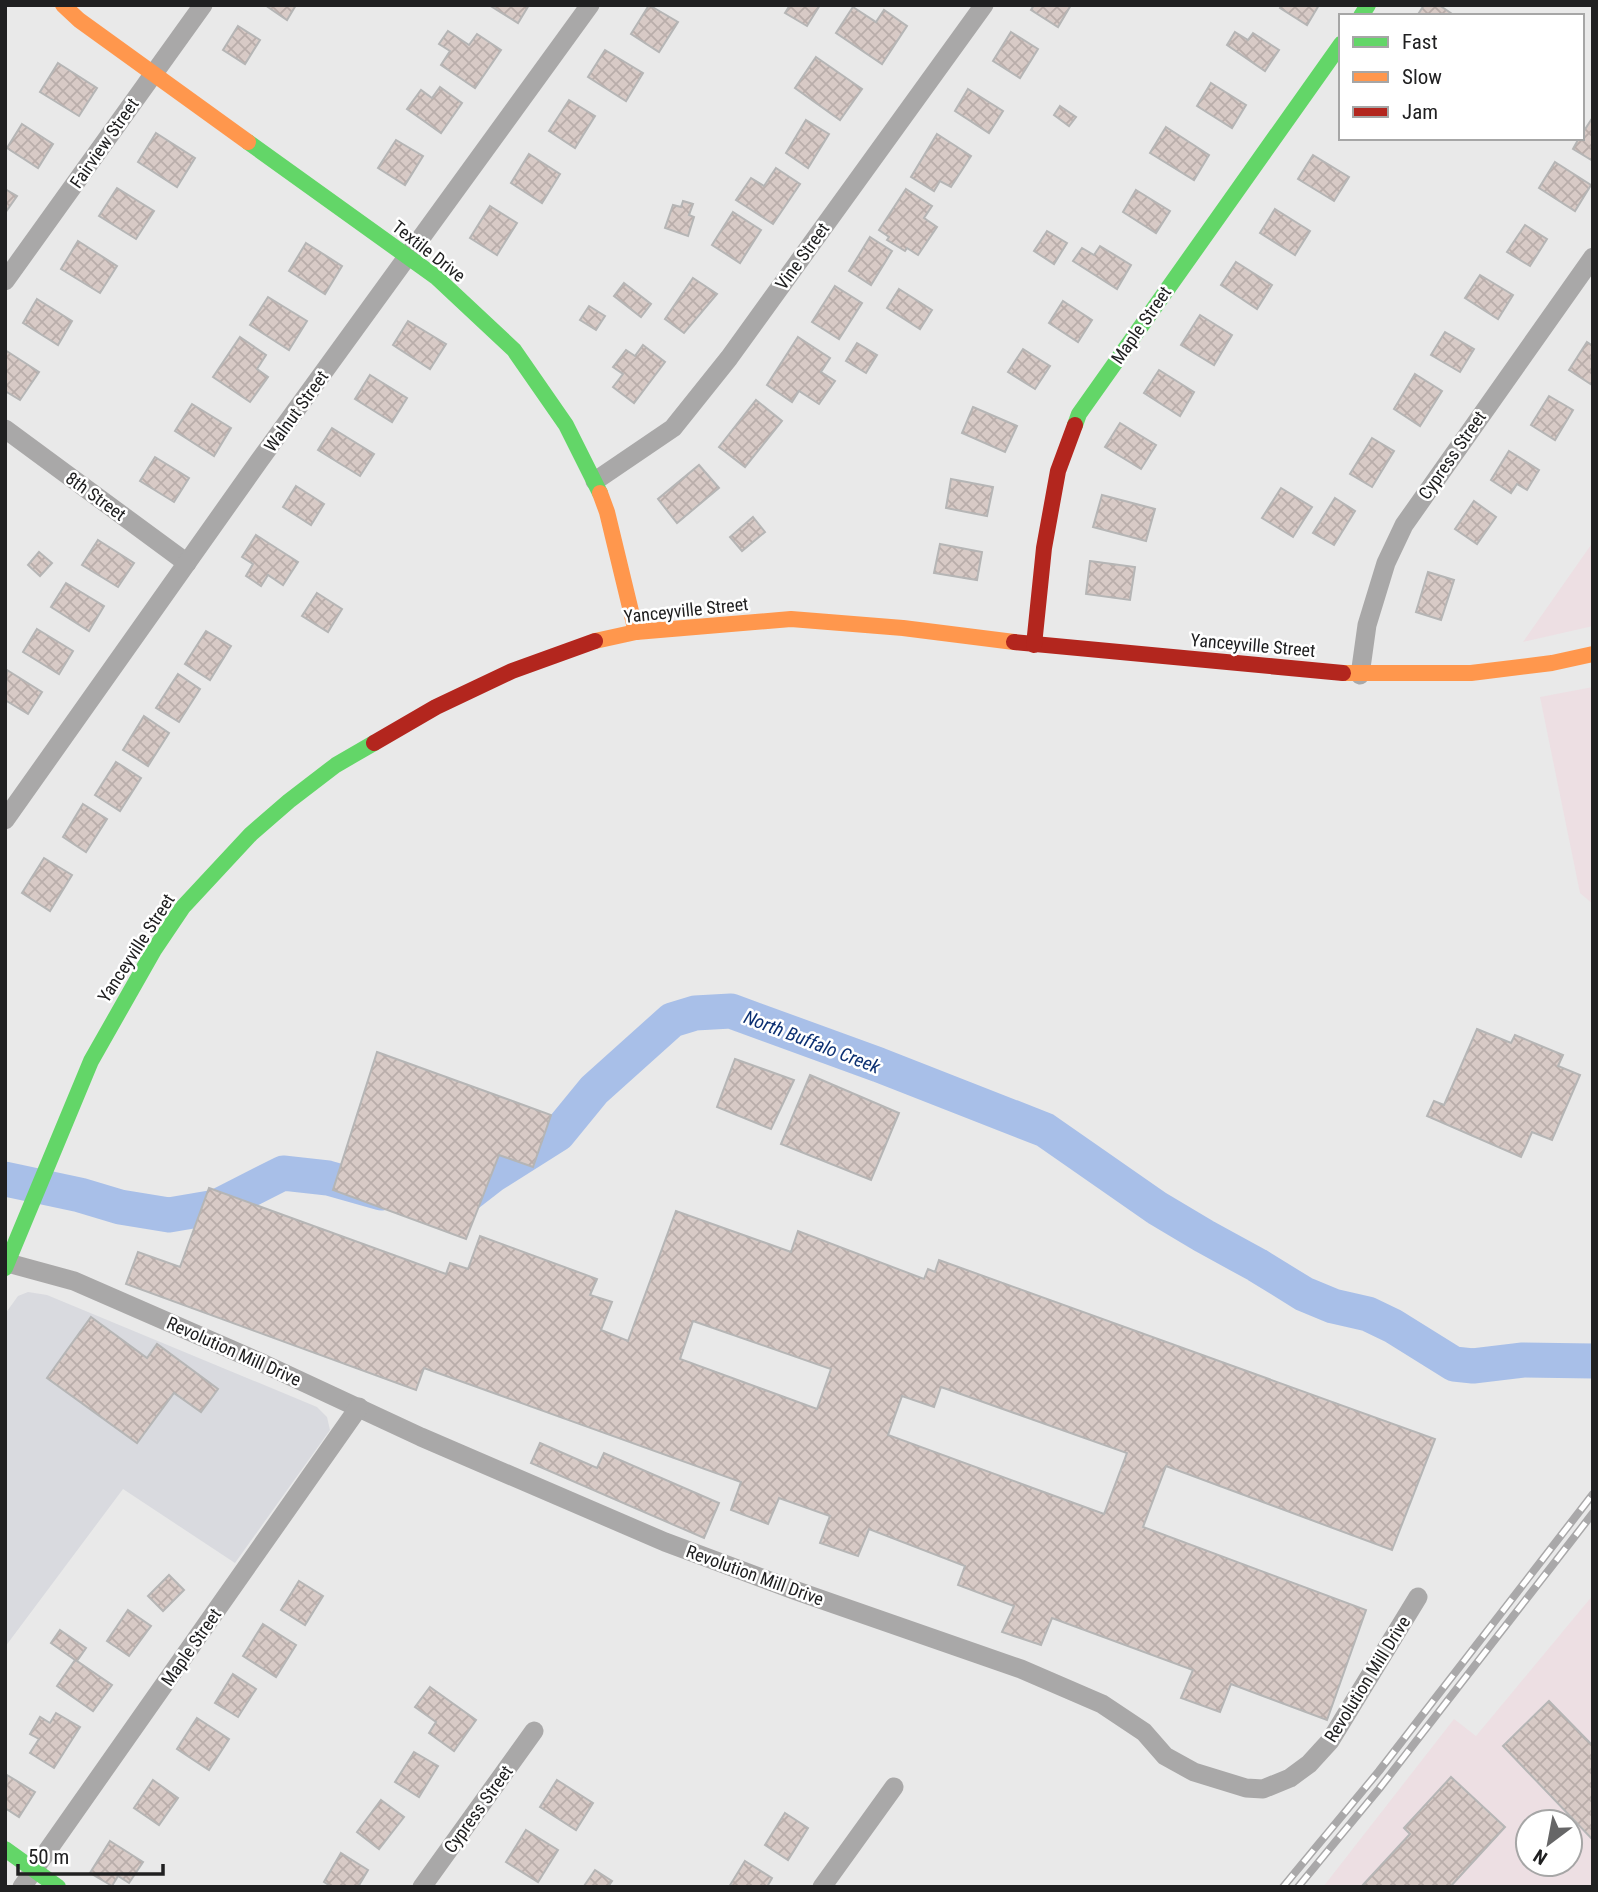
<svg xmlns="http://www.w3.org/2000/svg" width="1598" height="1892" font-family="'Roboto Condensed',sans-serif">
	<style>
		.commercial { fill: #eddfe3; fill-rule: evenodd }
		.built { fill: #d9dadf }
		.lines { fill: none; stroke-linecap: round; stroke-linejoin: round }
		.river { stroke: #a8bfe8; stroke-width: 35 }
		.building { fill: url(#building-cross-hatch); stroke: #b5b5b5; stroke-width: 2; fill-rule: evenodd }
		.street { stroke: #a9a8a8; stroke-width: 19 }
		.fast { stroke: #63d668; stroke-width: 16 }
		.slow { stroke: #ff974d; stroke-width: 16 }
		.jam { stroke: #b3261e; stroke-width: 16 }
		.rail-casing { stroke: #a9a8a9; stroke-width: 8 }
		.rail { stroke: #fff; stroke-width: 5; stroke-dasharray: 16; stroke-linecap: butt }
		.labels { text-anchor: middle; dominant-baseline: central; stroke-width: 5; stroke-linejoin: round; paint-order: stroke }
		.street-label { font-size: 18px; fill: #202021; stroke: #fff }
		.water-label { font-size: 19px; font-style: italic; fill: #0c3072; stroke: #fff }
	</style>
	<defs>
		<pattern id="building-cross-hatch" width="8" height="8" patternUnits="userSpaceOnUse" patternTransform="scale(1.75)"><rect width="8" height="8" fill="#d8cac6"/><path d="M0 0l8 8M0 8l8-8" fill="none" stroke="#b9adaa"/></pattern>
	</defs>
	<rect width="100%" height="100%" fill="#e9e9e9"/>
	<g class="commercial">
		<path d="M1593 542V626L1523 642Z"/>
		<path d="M1593 687V904L1580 893 1540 697Z"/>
		<path d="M1593 1595V1887H1323L1454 1719 1476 1736ZM1528 1822H1570V1864H1528Z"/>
	</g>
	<path class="built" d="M28 1292 47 1295 317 1407 327 1417 330 1430 235 1563 123 1489 5 1647V1314L18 1296Z"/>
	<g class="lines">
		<g class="river">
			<path d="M5 1179 80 1195 120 1207 169 1215 216 1207 283 1173 328 1178 381 1193"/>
			<path d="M453 1206 493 1175 558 1134 594 1090 672 1020 695 1013 731 1011 879 1065 1045 1130 1157 1208 1204 1236 1257 1265 1304 1294 1333 1306 1368 1314 1393 1326 1454 1364 1473 1366 1523 1360 1593 1361"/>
		</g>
	</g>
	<g class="building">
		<path d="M265 5H296L287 20Z"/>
		<path d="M489 5H529L518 23Z"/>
		<path d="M649 5 678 22 659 52 631 34Z"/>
		<path d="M790 5H820L807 26 785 13Z"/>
		<path d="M1034 5H1071L1058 27 1031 10Z"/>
		<path d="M1282 5H1319L1307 25 1280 8Z"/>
		<path d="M1424 5H1439L1455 16H1417Z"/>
		<path d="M853 7 876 22 884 10 907 26 882 64 836 33Z"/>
		<path d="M238 26 260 40 245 64 223 50Z"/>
		<path d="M448 31 469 45 477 34 501 50 475 88 441 65 450 51 439 44Z"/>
		<path d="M1011 32 1038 49 1020 78 993 61Z"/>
		<path d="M1235 32 1248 40 1253 33 1279 50 1265 71 1227 45Z"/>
		<path d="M605 50 643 73 626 101 588 77Z"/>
		<path d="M816 57 862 89 840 120 795 88Z"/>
		<path d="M58 63 97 88 79 116 40 92Z"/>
		<path d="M1211 83 1246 105 1232 128 1197 106Z"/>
		<path d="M440 87 462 103 441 133 407 109 421 90 432 98Z"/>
		<path d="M968 89 1003 111 989 133 955 111Z"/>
		<path d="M569 100 595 116 575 148 549 131Z"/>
		<path d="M1060 106 1076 117 1069 126 1054 115Z"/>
		<path d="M1593 117V161L1573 149 1579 138H1582V134Z"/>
		<path d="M806 120 829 134 808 168 786 153Z"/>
		<path d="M22 124 53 144 38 168 7 148Z"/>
		<path d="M1166 127 1209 155 1194 180 1150 153Z"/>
		<path d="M156 133 195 158 177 187 138 162Z"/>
		<path d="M937 134 971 156 951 187 940 181 934 191 911 177Z"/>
		<path d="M396 140 423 156 405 185 378 168Z"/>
		<path d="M529 154 560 174 542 203 511 183Z"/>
		<path d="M1313 155 1349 177 1334 201 1298 179Z"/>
		<path d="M1555 162 1591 185 1575 211 1539 188Z"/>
		<path d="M776 168 800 184 773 224 736 200 751 178 764 186Z"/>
		<path d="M117 188 154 211 136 239 99 216Z"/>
		<path d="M5 189 17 196 5 213Z"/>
		<path d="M906 189 932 206 924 218 937 227 918 255 907 248 905 251 887 240 889 237 879 230Z"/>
		<path d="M1136 190 1170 211 1156 233 1123 212Z"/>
		<path d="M683 201 693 204 689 215 694 217 688 236 665 228 673 205 681 207Z"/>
		<path d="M490 206 517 223 497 255 470 238Z"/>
		<path d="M1275 209 1310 231 1295 255 1260 233Z"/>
		<path d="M733 212 761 230 740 263 712 245Z"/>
		<path d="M1525 225 1547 239 1530 266 1507 252Z"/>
		<path d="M1047 231 1067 243 1054 264 1034 251Z"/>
		<path d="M870 237 892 251 871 285 849 271Z"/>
		<path d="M78 241 117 266 100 293 61 269Z"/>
		<path d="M306 243 342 266 325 294 289 271Z"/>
		<path d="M1100 246 1131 265 1117 289 1073 261 1082 248 1094 255Z"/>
		<path d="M1236 262 1272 285 1257 309 1221 285Z"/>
		<path d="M1480 275 1513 295 1498 319 1465 298Z"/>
		<path d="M693 278 717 294 684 333 665 319Z"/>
		<path d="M624 283 651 304 641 317 614 296Z"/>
		<path d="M835 286 862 303 839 339 812 322Z"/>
		<path d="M899 289 932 310 920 329 887 308Z"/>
		<path d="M268 297 307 321 289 350 250 325Z"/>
		<path d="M37 299 72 321 58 345 23 323Z"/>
		<path d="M1063 301 1092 320 1078 342 1049 323Z"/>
		<path d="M589 306 605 316 596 330 580 320Z"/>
		<path d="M1200 315 1232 335 1214 365 1181 345Z"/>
		<path d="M408 321 446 344 430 369 393 345Z"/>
		<path d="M1445 332 1474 349 1460 372 1431 355Z"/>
		<path d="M240 337 266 355 257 369 268 377 250 402 213 377Z"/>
		<path d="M798 337 830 358 821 372 835 381 819 404 799 391 792 402 767 385Z"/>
		<path d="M1587 342 1593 346 1592 385 1569 370Z"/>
		<path d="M857 343 877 355 866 373 846 361Z"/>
		<path d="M643 345 665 362 634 403 613 387 623 374 613 367 626 350 635 356Z"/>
		<path d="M1023 349 1050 366 1035 389 1008 372Z"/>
		<path d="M5 350 39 372 20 400 5 391Z"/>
		<path d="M1159 370 1194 392 1180 416 1144 393Z"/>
		<path d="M1415 374 1442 391 1420 426 1394 409Z"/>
		<path d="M370 375 407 398 392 422 355 399Z"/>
		<path d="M1549 396 1573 410 1555 440 1531 425Z"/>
		<path d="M756 400 782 421 745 467 719 447Z"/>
		<path d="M192 404 231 428 214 456 175 431Z"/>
		<path d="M973 407 1017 426 1005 452 962 433Z"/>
		<path d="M1120 423 1156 445 1141 469 1105 447Z"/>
		<path d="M332 428 374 454 360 476 318 450Z"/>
		<path d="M1372 438 1394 451 1372 487 1350 474Z"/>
		<path d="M1509 451 1539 470 1527 490 1517 484 1511 493 1491 480Z"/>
		<path d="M155 457 189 478 174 502 140 481Z"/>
		<path d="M699 465 719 488 677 523 658 499Z"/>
		<path d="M951 479 993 487 987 516 946 508Z"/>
		<path d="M296 486 324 504 311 525 283 507Z"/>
		<path d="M1281 488 1312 507 1293 537 1262 518Z"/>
		<path d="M1102 495 1155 509 1146 541 1093 527Z"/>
		<path d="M1335 498 1355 511 1334 545 1313 533Z"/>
		<path d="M1474 501 1496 517 1477 544 1455 529Z"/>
		<path d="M753 517 765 532 742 551 730 537Z"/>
		<path d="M256 535 298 562 283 585 268 575 261 586 246 576 253 564 242 557Z"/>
		<path d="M98 540 134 563 118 587 82 565Z"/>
		<path d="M940 544 982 552 977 580 934 573Z"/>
		<path d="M39 552 52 563 40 576 28 565Z"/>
		<path d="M1090 561 1135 567 1130 600 1086 594Z"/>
		<path d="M1428 572 1454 580 1441 620 1416 612Z"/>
		<path d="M66 583 104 606 89 631 51 607Z"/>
		<path d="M317 593 342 609 328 632 302 616Z"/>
		<path d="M37 629 73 651 59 674 23 652Z"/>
		<path d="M206 631 231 646 210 680 185 664Z"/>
		<path d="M7 670 42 692 28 714 5 700Z"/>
		<path d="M178 674 200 689 179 722 156 708Z"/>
		<path d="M144 716 169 733 148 766 123 750Z"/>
		<path d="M116 762 141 778 120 811 95 795Z"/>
		<path d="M83 804 107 819 86 852 63 837Z"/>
		<path d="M44 858 72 875 50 911 22 893Z"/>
		<path d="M1477 1029 1511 1043 1515 1035 1563 1055 1558 1066 1580 1075 1552 1140 1532 1132 1521 1157 1427 1116 1434 1101 1444 1105Z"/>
		<path d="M377 1052 551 1115 533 1167 499 1155 466 1239 333 1190Z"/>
		<path d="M735 1059 794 1080 771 1129 717 1107Z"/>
		<path d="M810 1075 899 1113 871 1180 781 1144Z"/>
		<path d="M209 1188 446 1274 450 1263 468 1269 480 1236 597 1279 590 1295 612 1302 601 1330 628 1341 676 1211 791 1252 798 1231 924 1279 928 1269 935 1272 939 1260 1435 1439 1392 1550 1166 1466 1143 1527 1366 1610 1327 1720 1231 1684 1220 1712 1181 1698 1193 1670 1052 1618 1041 1645 1002 1632 1014 1606 958 1585 965 1566 869 1529 858 1556 820 1543 830 1516 779 1498 768 1524 731 1510 741 1482 424 1368 416 1390 126 1284 138 1252 180 1267ZM693 1321 831 1369 817 1409 680 1359ZM941 1387 1127 1453 1104 1514 888 1435 902 1396 934 1407Z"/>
		<path d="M91 1317 147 1358 157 1344 218 1389 201 1412 174 1393 137 1443 47 1378Z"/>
		<path d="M540 1443 597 1468 604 1453 719 1503 704 1538 531 1463Z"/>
		<path d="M169 1575 184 1590 163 1611 148 1596Z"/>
		<path d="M299 1581 323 1596 305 1625 281 1610Z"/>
		<path d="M128 1610 151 1626 129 1656 107 1641Z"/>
		<path d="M263 1624 296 1645 276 1677 243 1656Z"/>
		<path d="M60 1630 86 1648 77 1661 112 1685 93 1711 57 1686 75 1660 51 1643Z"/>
		<path d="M233 1674 256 1689 238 1717 215 1703Z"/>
		<path d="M430 1687 476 1720 454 1751 429 1733 436 1722 415 1707Z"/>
		<path d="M1549 1701 1593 1746V1840L1503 1746Z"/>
		<path d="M56 1713 80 1727 54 1768 30 1753 39 1739 30 1734 40 1717 50 1723Z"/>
		<path d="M197 1718 229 1739 209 1770 177 1749Z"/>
		<path d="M414 1752 438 1766 419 1797 395 1782Z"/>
		<path d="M7 1775 35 1792 19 1817 5 1808Z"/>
		<path d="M1451 1777 1505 1827 1450 1887H1361L1410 1834 1404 1828Z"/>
		<path d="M153 1780 178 1798 159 1825 134 1808Z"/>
		<path d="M557 1780 593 1803 576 1830 540 1807Z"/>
		<path d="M381 1800 404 1817 379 1849 357 1832Z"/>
		<path d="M785 1813 808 1828 788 1860 765 1845Z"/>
		<path d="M526 1830 558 1850 538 1882 506 1862Z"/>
		<path d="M110 1841 143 1862 129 1883 118 1876 112 1886 90 1873Z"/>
		<path d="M341 1853 368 1870 358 1887H332L324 1882Z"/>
		<path d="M745 1861 772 1878 767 1887H729Z"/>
		<path d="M595 1870 612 1881 608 1887 584 1886Z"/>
	</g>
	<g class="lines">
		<g class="street">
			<path d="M5 281 203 5"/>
			<path d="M5 429 187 563"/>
			<path d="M595 481 673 428 729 358 984 5"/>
			<path d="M1360 675 1367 625 1386 563 1404 525 1593 257"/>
			<path d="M5 820 259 461 590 5"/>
			<path d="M8 1263 74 1281 262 1363 421 1437 665 1542 794 1590 1021 1669 1102 1704 1144 1732 1165 1756 1194 1772 1246 1788 1263 1789 1290 1778 1309 1764 1330 1741 1418 1597"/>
			<path d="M22 1887 359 1407"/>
			<path d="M422 1887 534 1731"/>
			<path d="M822 1887 894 1787"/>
		</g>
		<g class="fast">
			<path d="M1361 16 1368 5"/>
			<path d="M248 142 436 277 514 350 566 425 600 493"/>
			<path d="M1075 425 1079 414 1341 44"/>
			<path d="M5 1268 91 1061 154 950 183 907 251 834 289 801 336 765 374 743"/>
			<path d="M5 1849 58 1887"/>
		</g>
		<g class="slow">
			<path d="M63 5 79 20 248 142"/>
			<path d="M600 493 607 512 636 632"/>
			<path d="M595 641 636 632 791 619 903 628 1014 642"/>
			<path d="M1343 673H1471L1552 663 1593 654"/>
		</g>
		<g class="jam">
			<path d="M1014 642 1343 673"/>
			<path d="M1034 645 1044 548 1058 471 1075 425"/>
			<path d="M374 743 436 707 512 671 595 641"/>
		</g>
		<defs>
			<g id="rail">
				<path d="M1283 1887 1379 1771 1593 1494"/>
				<path d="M1298 1887 1379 1789 1593 1513"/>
			</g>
		</defs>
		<use href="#rail" class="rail-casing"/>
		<use href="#rail" class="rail"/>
	</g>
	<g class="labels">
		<g class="street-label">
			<text transform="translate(104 143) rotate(-55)">Fairview Street</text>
			<text transform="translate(429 251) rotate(38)">Textile Drive</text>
			<text transform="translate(802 256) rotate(-54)">Vine Street</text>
			<text transform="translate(1141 325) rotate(-55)">Maple Street</text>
			<text transform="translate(296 411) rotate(-54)">Walnut Street</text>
			<text transform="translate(1452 455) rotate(-55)">Cypress Street</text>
			<text transform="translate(96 496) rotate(36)">8th Street</text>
			<text transform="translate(686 610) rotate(-6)">Yanceyville Street</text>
			<text transform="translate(1253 645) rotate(5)">Yanceyville Street</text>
			<text transform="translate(136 948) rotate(-57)">Yanceyville Street</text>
			<text transform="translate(234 1351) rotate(24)">Revolution Mill Drive</text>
			<text transform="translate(755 1575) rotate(20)">Revolution Mill Drive</text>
			<text transform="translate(191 1647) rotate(-55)">Maple Street</text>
			<text transform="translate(1367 1679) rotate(-58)">Revolution Mill Drive</text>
			<text transform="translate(478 1809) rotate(-54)">Cypress Street</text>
		</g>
		<g class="water-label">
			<text transform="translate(812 1042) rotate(21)">North Buffalo Creek</text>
		</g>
	</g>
	<rect width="1598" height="1892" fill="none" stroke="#202021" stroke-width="14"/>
	<rect x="1339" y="14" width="245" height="126" fill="#ffffff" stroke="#a6a6a6" stroke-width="2"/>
	<rect x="1353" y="37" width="35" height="10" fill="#63d668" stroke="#a6a6a6" stroke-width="2"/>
	<text x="1402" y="49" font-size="21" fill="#202021">Fast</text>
	<rect x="1353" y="72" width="35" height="10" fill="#ff974d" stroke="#a6a6a6" stroke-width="2"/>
	<text x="1402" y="84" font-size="21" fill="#202021">Slow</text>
	<rect x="1353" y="107" width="35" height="10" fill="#b3261e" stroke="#a6a6a6" stroke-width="2"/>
	<text x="1402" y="119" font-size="21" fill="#202021">Jam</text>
	<g transform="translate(1549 1843) rotate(212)"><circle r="33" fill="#ffffff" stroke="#a6a6a6" stroke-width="2"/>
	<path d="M0-5L12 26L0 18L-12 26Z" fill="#666667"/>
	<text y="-10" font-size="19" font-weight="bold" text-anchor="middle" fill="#202021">N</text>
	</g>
	<path d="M18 1864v10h145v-10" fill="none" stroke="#202021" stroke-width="3.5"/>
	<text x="28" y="1864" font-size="21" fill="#202021" stroke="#ffffff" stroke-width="5" paint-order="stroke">50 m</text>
</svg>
